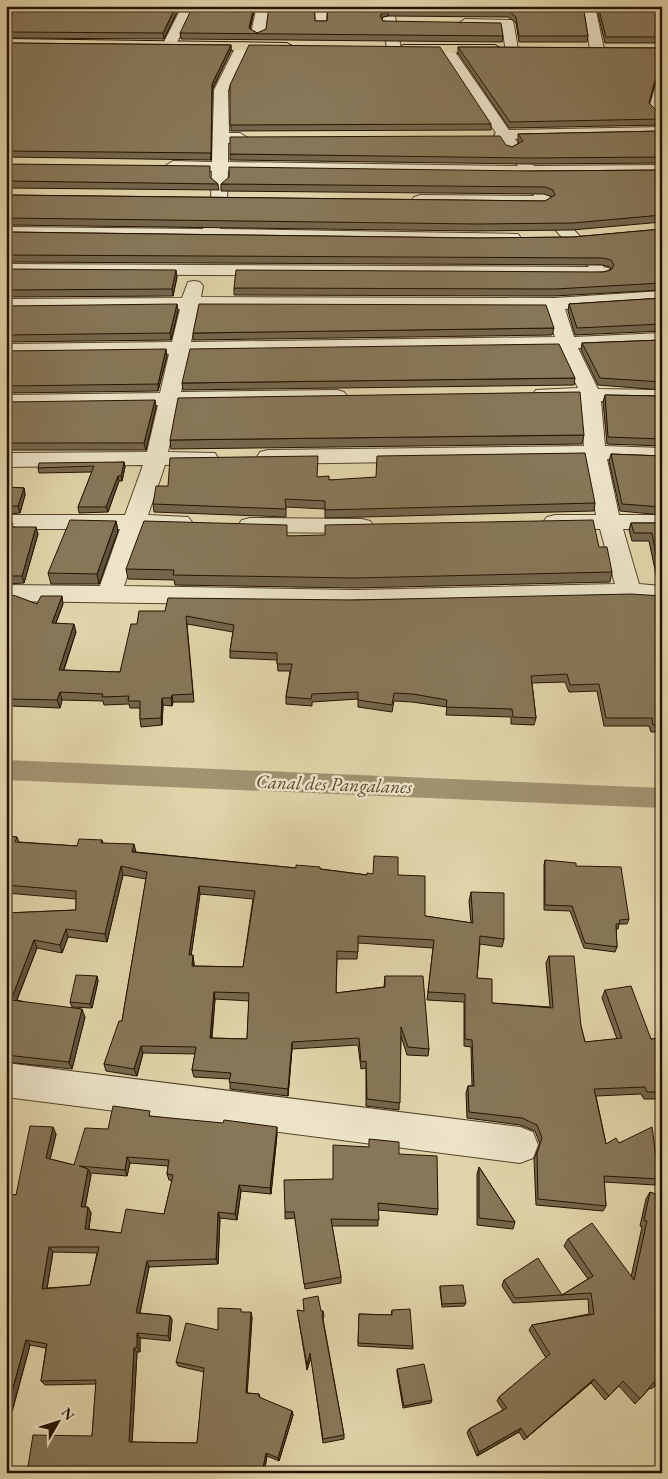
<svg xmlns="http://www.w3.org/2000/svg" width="668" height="1479" font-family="'EB Garamond',serif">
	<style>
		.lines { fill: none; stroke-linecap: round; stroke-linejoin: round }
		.canal { fill: #a19270; fill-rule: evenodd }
		.minor-casing { stroke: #54432a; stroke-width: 2 }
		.major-casing { stroke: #251300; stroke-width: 2 }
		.minor { fill: #ece3c8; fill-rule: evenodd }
		.major { fill: #e1d4aa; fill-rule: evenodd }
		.wall { fill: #74664c; stroke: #251300; fill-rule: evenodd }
		.shaded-wall { fill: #5e533e; stroke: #251300 }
		.building { fill: #877758; stroke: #251300; fill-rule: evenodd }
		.labels { text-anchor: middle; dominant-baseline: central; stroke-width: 5; stroke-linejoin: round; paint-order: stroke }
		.water-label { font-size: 19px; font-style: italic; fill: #57462d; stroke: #ece3c8 }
	</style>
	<rect width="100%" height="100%" fill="#e1d4aa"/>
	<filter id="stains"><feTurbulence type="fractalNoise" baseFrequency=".004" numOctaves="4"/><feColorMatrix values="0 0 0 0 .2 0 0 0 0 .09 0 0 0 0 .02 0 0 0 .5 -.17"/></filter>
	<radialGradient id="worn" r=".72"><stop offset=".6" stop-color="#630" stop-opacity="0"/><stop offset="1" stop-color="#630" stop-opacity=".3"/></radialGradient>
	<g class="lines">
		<path class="canal" d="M6 760 662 788V808L6 780Z"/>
		<defs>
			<g id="minor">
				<path d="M182 6H194L175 47H165L163 44Z"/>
				<path d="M257 6H269L265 33 258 37 251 33Z"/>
				<path d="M315 6H327L326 26H316Z"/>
				<path d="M381 6H393L401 49 399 52 394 53 387 49Z"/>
				<path d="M583 6H595L604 49 602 52 597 53 590 49Z"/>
				<path d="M465 19 513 20 518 49 511 53 506 52 502 27 460 26 459 23Z"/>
				<path d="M243 42 250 46 228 90 229 133H240L248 138 240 143H228V162L518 166 500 139 494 135 496 133 439 49 446 45 451 46 509 130 662 127V136L515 139 534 166 662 165V175L539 176 562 217 602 260 605 264 603 267 608 268 611 272 608 276 602 277 6 274V264L589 267 549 223 540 206 420 205 414 203 412 200 414 197 420 195 534 196 524 176 228 171 227 199 220 229 518 234 521 238 518 242 512 243 6 237V227L203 229 211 199 212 171H173L165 166 173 161 212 162 214 90 236 46Z"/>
				<path d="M662 84V117L657 116 649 108 655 88Z"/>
				<path d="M194 281 200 282 203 286 201 297 554 298 662 291V303L565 309 574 337 662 333V345L578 348 598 389 662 390V402L601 401 605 446 662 448V462L607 459 619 515H662V529H623L639 584 662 586V602L629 600 355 606 6 601V585L100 586 120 529H6V515H125L143 465 6 467V453L147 452 158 405 6 407V395L160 393 169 354 6 356V344L172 342 180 309 6 311V299L182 298 188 282ZM198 309 546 310 555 337 191 342ZM559 349 578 388 536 390 533 394 536 398 580 401 584 446 268 450 260 452 257 457 260 462 268 464 586 459 596 515H555L547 517 543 522 547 527 555 529H600L615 584 355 590 124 586 143 529H180L188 527 192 522 188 517 148 515 165 465 215 463 218 458 215 453 168 452 178 405 337 402 344 400 347 396 344 392 337 390 181 392 189 354Z"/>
				<path d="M250 518 362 519 370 521 374 526 370 531 362 533 250 532 242 530 238 525 242 520Z"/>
				<path d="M6 1063 520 1127 533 1132 538 1145 533 1158 520 1163 6 1097Z"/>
			</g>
			<g id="major">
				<path d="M6 39 287 43 294 47 287 51 6 47Z"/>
				<path d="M403 45H495L502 49 495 53 398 52 396 49Z"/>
			</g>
		</defs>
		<use href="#minor" class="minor-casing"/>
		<use href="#major" class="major-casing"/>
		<use href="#minor" class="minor"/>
		<use href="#major" class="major"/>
	</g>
	<g class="wall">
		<path d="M6 6H180L164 39 6 38V26L11 18 10 17 6 21Z"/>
		<path d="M255 6 250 29 257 33 315 21H327L328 6H583L588 36 587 42H519L516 23 508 17 388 16 383 17 382 18 383 21 503 36 502 42 181 39 180 33Z"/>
		<path d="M596 6H662V43H605Z"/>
		<path d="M6 43 231 45V51L212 90 211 160 6 157Z"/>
		<path d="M458 47 662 48V83L661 82 654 86 649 103 657 111 662 112V125L509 128 458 53Z"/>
		<path d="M230 85 491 124V130L231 131Z"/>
		<path d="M662 131V163L529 164 230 160V154L506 145 512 147 519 143 518 141V134Z"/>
		<path d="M6 164 210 178 218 184 219 190 6 188Z"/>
		<path d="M662 170V222L572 230 477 231 6 225V195L545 201 552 197 544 194 221 191V184L530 171Z"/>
		<path d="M662 229V290L554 296 234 295V288L603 272 611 270 610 267 602 265 6 262V232L478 238 573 237Z"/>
		<path d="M6 269 177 277 173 296 6 297Z"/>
		<path d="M662 298V331L575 335 568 311 569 304Z"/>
		<path d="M6 306 178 311 171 340 6 342Z"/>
		<path d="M554 328 552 335 193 340V333Z"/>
		<path d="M662 340V390L598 385 581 350 582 343Z"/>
		<path d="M6 351 167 356 158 391 6 393Z"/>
		<path d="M575 378 574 385 183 390 182 383Z"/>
		<path d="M605 395 662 396V446L607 444 603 402Z"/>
		<path d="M6 402 156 407 146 450H6Z"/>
		<path d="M584 435 582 444 171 449 170 440Z"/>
		<path d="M611 454 662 456V515L620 511 609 461Z"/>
		<path d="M124 462 125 467 122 481H119L108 512 79 513 78 507 92 472 39 473 38 468Z"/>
		<path d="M317 477 329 480 595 503 594 511 325 518V509L286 507V517L154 512 153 504 168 486Z"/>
		<path d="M6 487 24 488 25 495 20 513 6 514Z"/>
		<path d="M116 521 118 531 99 584H51L48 573Z"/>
		<path d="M6 522 14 527 38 534 24 583 6 584Z"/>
		<path d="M631 523H662V585L658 584 649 541H632L629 530Z"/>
		<path d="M287 536 599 547 612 572 610 582 355 588 175 585 174 580 128 579 126 569Z"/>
		<path d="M6 594 37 604H63L56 623 76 632 64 670 120 672 137 624 165 611 355 600 662 596V732H651L649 726H604L597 691 569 692 565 682 532 683 536 718 534 725 511 724V717L446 715 447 707 412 702 394 701 392 712 358 707V699L312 702V706L286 704V697L290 671H278L277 660 230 658V651L233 632 187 624 194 702H173L172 706 163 705 162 725 141 727 140 719V708H130L129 704 104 705 103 701 62 700 60 708 11 706 10 712H6Z"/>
		<path d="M6 836 17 837 19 842 77 846 102 840 103 843 136 852 296 868 321 869 367 875H398L425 916 471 923 469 901 471 892 504 939 502 947 480 944 477 978 492 1003 550 1007 546 963 549 956 581 1026 585 1042 617 1039 602 998 605 990 651 1039 662 1038V1099H644L641 1094 596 1096 606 1144 619 1143 659 1179 655 1185 604 1182 606 1206 603 1211 536 1205 534 1159 540 1144 535 1131 520 1125 467 1118 466 1093 468 1086H472L471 1047 464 1046V1002L427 1000 433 948 358 943 357 959H337L336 993 384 987 385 976 429 1049 428 1056 407 1055 401 1036 399 1110 366 1106V1068L361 1069 358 1045 292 1049 288 1096 230 1089V1079L194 1077 192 1070 195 1054 143 1053 137 1076 106 1071 104 1064 122 1021 146 879 123 875 107 942 68 937 62 953 37 948 17 1000 85 1017 72 1069 6 1062V913L76 910V899L6 893ZM200 894 253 899 243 967 194 966V963L191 955ZM215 999 249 1001 247 1039 212 1038Z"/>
		<path d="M545 860 629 919 627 924H619L618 929H616L617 947 615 952 584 948 570 911 544 910V865Z"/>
		<path d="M97 976 98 981 92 1008 72 1007 70 1002Z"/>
		<path d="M152 1117 277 1134 271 1194 241 1191 237 1220 220 1218 218 1264 149 1267 140 1313 170 1316 172 1320 170 1341 140 1338V1352H137L132 1442 197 1443 204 1372 178 1366 176 1362 242 1312 252 1317 247 1393 259 1394 260 1398 292 1411 293 1415 279 1461 267 1456 264 1473 92 1436 96 1384 45 1385 41 1381 46 1348 30 1345 6 1434V1194L16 1195 56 1134 50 1159 74 1165 108 1129ZM130 1163 168 1166 167 1174 169 1180 172 1181 164 1214 121 1233 89 1229 91 1213 88 1207H85L91 1175 90 1173 127 1176ZM53 1252 97 1253 90 1285 47 1288Z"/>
		<path d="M399 1154 438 1209 437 1215 378 1210V1226H332L341 1277V1283L305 1289 295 1218 285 1219V1212L333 1179Z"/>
		<path d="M479 1167 515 1222 513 1229 477 1225V1174Z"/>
		<path d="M650 1192 656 1385 651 1389 650 1388 635 1404 619 1386 605 1400 591 1383 524 1440 519 1432 477 1456 467 1433 469 1429 503 1410 497 1401 499 1397 546 1358 529 1330 532 1325 589 1314 588 1299 513 1303 502 1286 504 1280 562 1295 588 1279 564 1246 568 1239 631 1277 642 1227 640 1226 646 1199Z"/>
		<path d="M440 1286 466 1303 464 1306 442 1307 440 1290Z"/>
		<path d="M392 1310 413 1346V1349L358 1346 359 1314 391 1315Z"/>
		<path d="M321 1311H323L324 1316 323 1319 344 1435V1439L323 1443 311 1357 307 1370 298 1315Z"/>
		<path d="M397 1369 432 1400 431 1403 403 1408 397 1372Z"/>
	</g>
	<g class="shaded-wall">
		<path d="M176 6H180L164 39 163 33Z"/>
		<path d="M254 6H255L249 34V28Z"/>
		<path d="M388 10V16L383 17 380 21V16L383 11Z"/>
		<path d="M9 11 10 17 6 21V14Z"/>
		<path d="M231 45V51L212 90 211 160 212 84Z"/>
		<path d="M662 76 661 82 654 86 648 109 655 80Z"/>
		<path d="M176 270 177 277 173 296 172 289Z"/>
		<path d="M177 304 178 311 171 340 170 333Z"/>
		<path d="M166 349 167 356 158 391V384Z"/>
		<path d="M155 400 156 407 146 450 144 443Z"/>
		<path d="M124 462 125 467 122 481 121 476Z"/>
		<path d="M118 476 119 481 108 512 106 507Z"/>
		<path d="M24 488 25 495 20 513 18 506Z"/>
		<path d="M116 521 118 531 99 584 97 574Z"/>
		<path d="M36 527 38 534 24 583 22 576Z"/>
		<path d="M62 596 63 604 53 630 52 623Z"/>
		<path d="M74 624 76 632 61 677 59 670Z"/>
		<path d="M60 692 62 700 60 708 57 700Z"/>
		<path d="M172 695 173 702 172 706 171 698Z"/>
		<path d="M162 698 163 705 162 725 161 718Z"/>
		<path d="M9 699 11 706 10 712 7 705Z"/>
		<path d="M134 844 136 852H132Z"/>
		<path d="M121 866 123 875 107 942 105 934Z"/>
		<path d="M199 886 200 894 190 963 189 955Z"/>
		<path d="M66 929 68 937 62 953 60 945Z"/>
		<path d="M34 940 37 948 14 1007 11 1000Z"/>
		<path d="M193 955 194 963 193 973 192 966Z"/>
		<path d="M97 976 98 981 92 1008 90 1004Z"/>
		<path d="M214 992 215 999 211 1045 210 1038Z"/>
		<path d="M82 1009 85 1017 72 1069 69 1062Z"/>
		<path d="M292 1042V1049L288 1096V1089Z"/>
		<path d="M141 1046 143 1053 137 1076 134 1069Z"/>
		<path d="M53 1127 56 1134 49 1164 46 1158Z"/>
		<path d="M277 1127V1134L271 1194 270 1188Z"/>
		<path d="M127 1157 130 1163 127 1176 125 1170Z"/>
		<path d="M88 1169 91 1175 84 1213 81 1207Z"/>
		<path d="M239 1185 241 1191 237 1220 235 1214Z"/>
		<path d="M88 1207 91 1213 88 1234 85 1229Z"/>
		<path d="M218 1212 220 1218 218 1264 216 1259Z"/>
		<path d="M49 1247 53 1252 46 1294 42 1289Z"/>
		<path d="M147 1261 149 1267 139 1317 136 1313Z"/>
		<path d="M251 1312 252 1317 247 1396 246 1393Z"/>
		<path d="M170 1316 172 1320 170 1341 168 1336Z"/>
		<path d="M137 1333 140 1338V1352L137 1347Z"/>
		<path d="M26 1340 30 1345 6 1434V1414Z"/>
		<path d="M134 1348 137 1352 132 1445 129 1442Z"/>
		<path d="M310 1353 311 1357 307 1370V1365Z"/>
		<path d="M594 1379 591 1383 524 1440 527 1437Z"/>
		<path d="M292 1411 293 1415 279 1461 278 1458Z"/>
		<path d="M521 1428 519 1432 477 1456 479 1452Z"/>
		<path d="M266 1453 267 1456 264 1473H262Z"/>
	</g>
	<g class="building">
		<path d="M6 6H176L163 33 6 32V26L13 14 9 11 6 14Z"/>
		<path d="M193 6H254L249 28 257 33 266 29 269 6H314L315 21H327L328 6H583L588 36H519L516 17 509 11 388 10 383 11 380 16 383 21 501 23 503 36 180 33Z"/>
		<path d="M598 6H662V37H606Z"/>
		<path d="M6 43 231 45 212 84 211 153 6 151Z"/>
		<path d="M249 45 440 47 491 124 230 125V85Z"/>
		<path d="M458 47 662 48V76L655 80 649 103 657 111 662 112V119L510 122Z"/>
		<path d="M662 131V157L530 158 230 154V137L500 136 506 145 512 147 523 141 518 134Z"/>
		<path d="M6 164 210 166V177L218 184 6 181Z"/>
		<path d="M229 167 530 171 662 170V215L573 223 478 224 6 218V195L545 201 555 195 553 190 545 187 221 184 229 177Z"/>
		<path d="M662 229V283L555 289 234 288 236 270 603 272 611 270 614 265 611 260 603 258 6 255V232L478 238 573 237Z"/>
		<path d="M6 269 176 270 172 289 6 290Z"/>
		<path d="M662 298V324L577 328 569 304Z"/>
		<path d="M177 304 170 333 6 335V306Z"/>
		<path d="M199 304 546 305 554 328 193 333Z"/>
		<path d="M662 340V382L600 378 582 343Z"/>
		<path d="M559 344 575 378 182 383 190 349Z"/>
		<path d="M166 349 158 384 6 386V351Z"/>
		<path d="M580 392 584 435 170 440 178 398Z"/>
		<path d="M605 395 662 396V439L608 437Z"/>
		<path d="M155 400 144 443H6V402Z"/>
		<path d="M585 453 595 503 325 510V501L285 499 286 509 153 504 156 486H168L170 458 318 456 317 477 329 476V480L376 477 377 456Z"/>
		<path d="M611 454 662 456V507L622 504Z"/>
		<path d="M124 462 121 476H118L106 507H78L94 466 38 468 39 463Z"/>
		<path d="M6 487 24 488 18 506H6Z"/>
		<path d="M70 520 116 521 97 574 48 573Z"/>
		<path d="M593 520 599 547H607L612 572 355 578 173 575 174 570 126 569 144 521 287 525V536L325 535V525Z"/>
		<path d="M6 522 13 523 12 527H36L22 576H6Z"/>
		<path d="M631 523H662V577L660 576 652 533H634Z"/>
		<path d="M6 594 16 596 37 604 41 596H62L52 623 74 624 59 670 120 672 131 624H137L139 611H165L168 598 355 600 631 594 662 596V725H653L652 718H606L599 684 570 685 567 674 531 676 536 718 513 717 512 709 446 707 447 700 413 694 394 693 392 705 358 700V692L312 694 311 699 286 697 292 664H277V653L230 651 234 625 186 616 193 694 172 695 171 698H162L161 718 140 719V701H128L129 696 102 697 103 694 60 692 57 700 9 699 7 705H6Z"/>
		<path d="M6 836 17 837 15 842 77 846 79 839 102 840 101 843 134 844 132 852 296 868V865L320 867V869L367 875V873L373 874 374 856 398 857V875L425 876V916L473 923 471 892 504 893V939L480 936 477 978 492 979V1003L553 1008 549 956H574L581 1026 585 1042 622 1038 605 990 631 986 651 1039 662 1038V1092H647L645 1087 594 1089 606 1144 616 1138 619 1143 652 1127 659 1179 604 1176 606 1206 538 1199 537 1153 542 1138 537 1125 522 1118 469 1112 468 1086H474L472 1040 465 1039V994L428 992 434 940 358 936V952L337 951 336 993 385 987V976H423L429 1049 408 1047 401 1027 400 1103 367 1099 366 1061 361 1062 359 1038 292 1042 288 1089 229 1082 231 1073 192 1070 196 1047 141 1046 134 1069 104 1064 119 1021H122L147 872 121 866 105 934 66 929 60 945 34 940 11 1000 82 1009 69 1062 6 1055V913L76 910V891L6 885ZM199 886 255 891 243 967 192 966 193 955H189ZM214 992 249 993 247 1039 210 1038Z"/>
		<path d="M545 860 576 863V866L621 867 629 919 620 920 619 924H616L617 947 585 943 572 906 545 905Z"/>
		<path d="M76 975 97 976 90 1004 70 1002Z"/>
		<path d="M113 1106 150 1111 149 1116 223 1123 224 1120 277 1127 270 1188 239 1185 235 1214 218 1212 216 1259 147 1261 136 1313 170 1316 168 1336 137 1333V1347L134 1348 129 1442 197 1443 204 1368 176 1362 186 1323 218 1330V1308L241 1309V1312H251L246 1393 259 1394V1397L292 1411 278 1458 266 1453 262 1473H27L33 1435 92 1436 96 1380 41 1381 47 1344 26 1340 6 1414V1194L16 1195 30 1126 53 1127 46 1158 74 1165 85 1128 108 1129ZM127 1157 169 1160 167 1174 173 1175 164 1214 126 1209 121 1233 85 1229 88 1207H81L88 1169 79 1166 125 1170ZM49 1247H99L90 1285 42 1289Z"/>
		<path d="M369 1139 399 1142V1154L437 1156 438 1209 378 1203 379 1220 331 1219 341 1277 304 1284 294 1212H285L284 1180 333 1179V1145L369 1147Z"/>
		<path d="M479 1167 515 1222 479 1218Z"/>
		<path d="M650 1192 662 1196V1379L656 1385 654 1382 640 1399 623 1381 609 1396 594 1379 527 1437 521 1428 479 1452 469 1429 507 1408 499 1397 550 1354 532 1325 594 1314 591 1293 515 1298 504 1280 538 1258 562 1295 593 1276 568 1239 592 1223 634 1280 647 1221 644 1220Z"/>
		<path d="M463 1285 466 1303 442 1304 440 1286Z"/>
		<path d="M318 1296 321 1311H323L322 1316 344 1435 323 1439 310 1353 307 1365 297 1310 304 1311 303 1299Z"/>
		<path d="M410 1309 413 1346 358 1343 359 1314 392 1315V1310Z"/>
		<path d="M424 1364 432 1400 404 1406 397 1369Z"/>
	</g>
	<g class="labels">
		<g class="water-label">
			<text transform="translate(334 784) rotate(2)">Canal des Pangalanes</text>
		</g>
	</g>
	<rect width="668" height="1479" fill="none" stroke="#e1d4aa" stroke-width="25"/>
	<rect x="8" y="8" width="653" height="1464" fill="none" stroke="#251300" stroke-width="2.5"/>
	<rect x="12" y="12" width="643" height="1454" fill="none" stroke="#251300"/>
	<g transform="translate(58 1422) rotate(51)" stroke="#ece3c8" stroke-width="4" paint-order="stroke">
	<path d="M0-4L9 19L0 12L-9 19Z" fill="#251300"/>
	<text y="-8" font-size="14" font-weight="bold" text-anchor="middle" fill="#251300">N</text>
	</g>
	<rect width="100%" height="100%" filter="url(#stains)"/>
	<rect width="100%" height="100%" fill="url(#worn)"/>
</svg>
